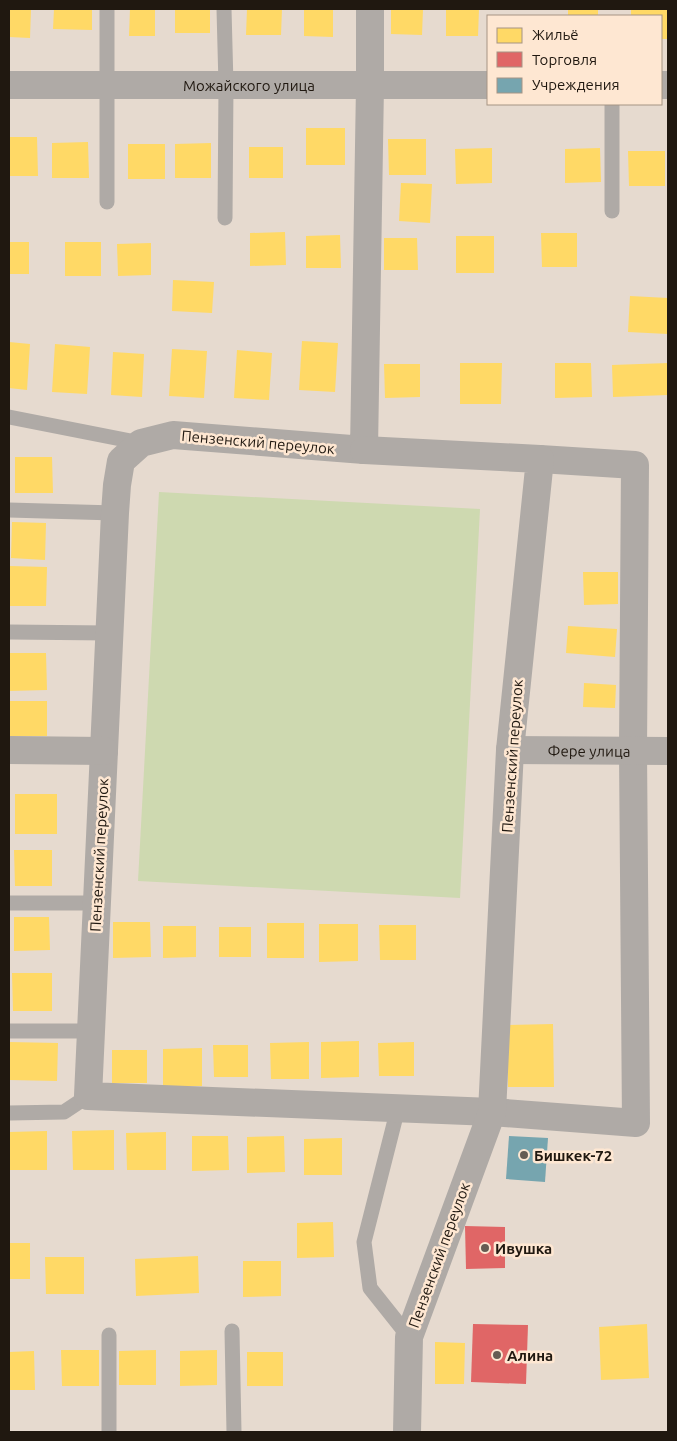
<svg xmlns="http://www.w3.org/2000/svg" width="677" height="1441" font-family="Ubuntu,sans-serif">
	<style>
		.green { fill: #ced9b0 }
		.homes { fill: #ffd966 }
		.shops { fill: #e06666 }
		.public { fill: #76a5af }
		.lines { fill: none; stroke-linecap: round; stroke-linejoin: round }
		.lane { stroke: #afaaa6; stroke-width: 15 }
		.street { stroke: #afaaa6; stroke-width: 28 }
		.poi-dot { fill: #655c53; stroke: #fee7d2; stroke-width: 2 }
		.labels { text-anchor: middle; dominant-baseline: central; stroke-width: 5; stroke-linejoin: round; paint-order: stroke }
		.street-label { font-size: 15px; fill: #201810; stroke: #fee7d2 }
		.poi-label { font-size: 15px; font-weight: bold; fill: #201810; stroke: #fee7d2; text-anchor: start }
	</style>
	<rect width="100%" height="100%" fill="#e6dacf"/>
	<path class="green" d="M159 492 480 509 460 898 138 881Z"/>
	<g class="homes">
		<path d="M9 9H31L30 38 9 37Z"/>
		<path d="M54 9H92V30L53 29Z"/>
		<path d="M130 9H155V36H129Z"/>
		<rect x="175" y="9" width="35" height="24"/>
		<path d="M247 9H282L281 35H246Z"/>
		<path d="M304 9H333V37L304 36Z"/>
		<path d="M391 9H423L422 35 391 34Z"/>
		<path d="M446 9H479L478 36H446Z"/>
		<rect x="568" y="9" width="30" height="7"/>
		<path d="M631 9H668V39H661V16H631Z"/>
		<rect x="306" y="128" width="39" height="37"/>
		<path d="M9 137H37L38 176H9Z"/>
		<path d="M388 139H426V175H389Z"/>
		<path d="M88 142 89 178H52V143Z"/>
		<path d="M211 143V178H175V144Z"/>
		<rect x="128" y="144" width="37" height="35"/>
		<rect x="249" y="147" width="34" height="31"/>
		<path d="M492 148V183L456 184 455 149Z"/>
		<path d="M600 148 601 182 565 183V149Z"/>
		<path d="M628 151H665V186H629Z"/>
		<path d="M401 183 432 184 430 223 399 221Z"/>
		<path d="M285 232 286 265 250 266V233Z"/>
		<path d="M541 233H577V267H542Z"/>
		<path d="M340 235 341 268H306V236Z"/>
		<rect x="456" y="236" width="38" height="37"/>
		<path d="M384 238H417L418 270H384Z"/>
		<rect x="9" y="242" width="20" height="32"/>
		<rect x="65" y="242" width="36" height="34"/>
		<path d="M151 243V275L118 276 117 244Z"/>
		<path d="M173 280 214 282 212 313 172 311Z"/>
		<path d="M630 296 668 298V334L628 332Z"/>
		<path d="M302 341 338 343 335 392 299 390Z"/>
		<path d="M9 342 30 344 27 390 9 388Z"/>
		<path d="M55 344 90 347 87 394 52 392Z"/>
		<path d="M172 349 207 351 204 398 169 396Z"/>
		<path d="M237 350 272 353 269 400 234 398Z"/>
		<path d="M113 352 144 354 142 397 111 395Z"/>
		<path d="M460 363H502L501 404H460Z"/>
		<path d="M555 363H591L592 397 555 398Z"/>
		<path d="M668 363V395L613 397 612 365Z"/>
		<path d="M384 364H420V397L385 398Z"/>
		<path d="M15 457H52L53 493H15Z"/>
		<path d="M12 522 46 523 45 560 11 558Z"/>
		<path d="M10 566 47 567 46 606H10Z"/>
		<path d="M583 572H618V604L584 605Z"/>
		<path d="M568 626 617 629 615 657 566 653Z"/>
		<path d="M9 653H46L47 690 9 691Z"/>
		<path d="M584 683 616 685 615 708 583 707Z"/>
		<rect x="10" y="701" width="37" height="35"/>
		<rect x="15" y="794" width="42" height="40"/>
		<path d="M14 850H52V886H15Z"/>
		<path d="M14 917H49L50 950 14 951Z"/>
		<path d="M113 922H150L151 957 113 958Z"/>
		<rect x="267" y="923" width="37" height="35"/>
		<path d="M319 924H358V961L319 962Z"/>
		<path d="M379 925H416V960H380Z"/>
		<path d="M163 926H196V957L163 958Z"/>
		<rect x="219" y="927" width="32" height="30"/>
		<path d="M12 973H52V1011H13Z"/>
		<path d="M553 1024 554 1087H508V1025Z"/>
		<path d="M359 1041V1077L321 1078V1042Z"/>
		<path d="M9 1042 58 1043 57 1081 9 1080Z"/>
		<path d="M309 1042V1079H271L270 1043Z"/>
		<path d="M414 1042V1076H379L378 1043Z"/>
		<path d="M213 1045H248V1077H214Z"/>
		<path d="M202 1048V1086H163V1049Z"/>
		<rect x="112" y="1050" width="35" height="33"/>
		<path d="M114 1130V1170H73L72 1131Z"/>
		<path d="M47 1131V1170H9V1132Z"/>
		<path d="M166 1132V1170H127L126 1133Z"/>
		<path d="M192 1136H228L229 1170 192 1171Z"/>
		<path d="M284 1136 285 1172 247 1173V1137Z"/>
		<path d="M342 1138V1175H304V1139Z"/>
		<path d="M333 1222 334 1257 297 1258V1223Z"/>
		<rect x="9" y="1243" width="21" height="36"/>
		<path d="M198 1256 199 1293 136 1296 135 1259Z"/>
		<path d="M45 1257H84V1294H46Z"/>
		<path d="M243 1261H281V1296L243 1297Z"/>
		<path d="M647 1324 649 1378 601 1380 599 1327Z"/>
		<path d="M435 1342 465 1343 464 1384H435Z"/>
		<path d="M61 1350H99V1386H62Z"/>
		<path d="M156 1350V1385H119V1351Z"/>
		<path d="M217 1350V1385L180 1386V1351Z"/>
		<path d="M34 1351 35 1390H9V1352Z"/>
		<rect x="247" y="1352" width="36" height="34"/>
	</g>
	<g class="shops">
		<path d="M465 1226 505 1227V1268L466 1269Z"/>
		<path d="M473 1324 528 1325 526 1384 471 1382Z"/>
	</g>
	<path class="public" d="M509 1136 548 1138 545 1182 506 1179Z"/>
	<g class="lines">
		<g class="lane">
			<path d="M224 9 226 85 225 218"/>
			<path d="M612 104V211"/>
			<path d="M107 202V9"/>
			<path d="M9 417 141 443"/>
			<path d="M9 510 115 513"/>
			<path d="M9 632 109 633"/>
			<path d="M9 903H97"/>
			<path d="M9 1031H91"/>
			<path d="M398 1108 364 1242 370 1288 409 1337"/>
			<path d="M9 1113 64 1112 88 1096"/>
			<path d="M232 1331 234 1432"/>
			<path d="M109 1335V1432"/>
		</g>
		<g class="street">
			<path d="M370 9V85L364 450 173 435 141 443 121 461 117 485 115 513 88 1096 492 1112 636 1123 633 751 635 465 540 459"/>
			<path id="s1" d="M9 85H488"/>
			<path d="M661 85H668"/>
			<path d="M364 450 540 459 510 750 492 1112 409 1337 407 1432"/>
			<path d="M9 750 104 751"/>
			<path id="s2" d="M510 750 668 751"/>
		</g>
	</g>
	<g class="poi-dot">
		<circle cx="524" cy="1155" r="5"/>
		<circle cx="485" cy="1248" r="5"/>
		<circle cx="497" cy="1355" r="5"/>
	</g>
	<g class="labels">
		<g class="street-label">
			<text stroke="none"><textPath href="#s1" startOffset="240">Можайского улица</textPath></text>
			<text transform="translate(258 442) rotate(5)">Пензенский переулок</text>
			<text stroke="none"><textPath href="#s2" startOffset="79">Фере улица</textPath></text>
			<text transform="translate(512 756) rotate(-86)">Пензенский переулок</text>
			<text transform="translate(99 855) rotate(-87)">Пензенский переулок</text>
			<text transform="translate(439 1255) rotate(-70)">Пензенский переулок</text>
		</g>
		<g class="poi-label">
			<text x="534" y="1155">Бишкек-72</text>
			<text x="495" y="1248">Ивушка</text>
			<text x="507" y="1355">Алина</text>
		</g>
	</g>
	<rect width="677" height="1441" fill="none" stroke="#201810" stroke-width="20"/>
	<rect x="487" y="15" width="175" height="90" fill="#fee7d2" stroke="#a59484"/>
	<rect x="497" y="28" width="25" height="15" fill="#ffd966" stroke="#a59484"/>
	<text x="532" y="40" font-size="15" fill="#201810">Жильё</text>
	<rect x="497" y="52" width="25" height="15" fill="#e06666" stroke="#a59484"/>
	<text x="532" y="65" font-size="15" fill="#201810">Торговля</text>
	<rect x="497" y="78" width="25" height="15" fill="#76a5af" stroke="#a59484"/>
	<text x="532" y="90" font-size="15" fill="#201810">Учреждения</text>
</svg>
